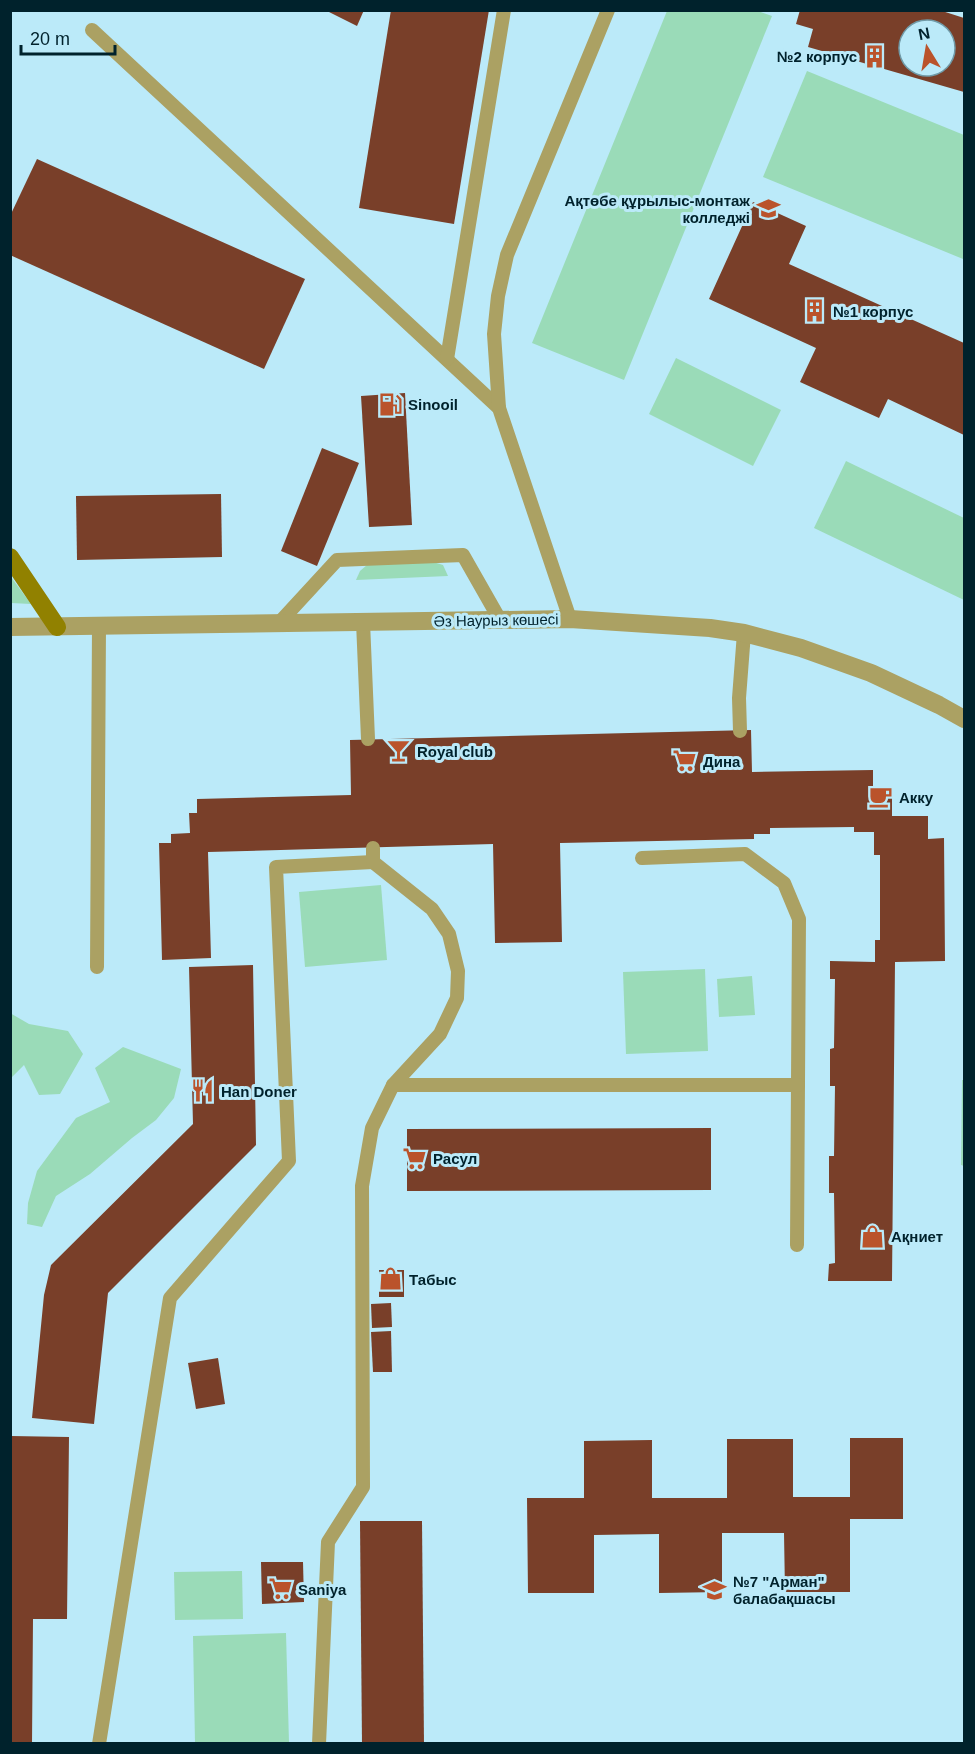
<svg xmlns="http://www.w3.org/2000/svg" width="975" height="1754" font-family="Arial,sans-serif">
	<style>
		.green { fill: #9adbb8 }
		.building { fill: #793f29; fill-rule: evenodd }
		.lines { fill: none; stroke-linecap: round; stroke-linejoin: round }
		.service { stroke: #aba163; stroke-width: 14 }
		.tertiary { stroke: #aba163; stroke-width: 18 }
		.secondary { stroke: #918100; stroke-width: 18 }
		.labels { text-anchor: middle; dominant-baseline: central; stroke-width: 6; stroke-linejoin: round; paint-order: stroke }
		.poi-label { font-size: 15px; font-weight: bold; fill: #00222c; stroke: #bbeaf9; text-anchor: start }
		.street-label { font-size: 15px; fill: #00222c; stroke: #bbeaf9 }
	</style>
	<rect width="100%" height="100%" fill="#bbeaf9"/>
	<g class="green">
		<path d="M667 11H758L772 16 624 380 532 343Z"/>
		<path d="M807 71 964 135V255L963 259 763 177Z"/>
		<path d="M676 358 781 410 753 466 649 414Z"/>
		<path d="M846 461 964 518V600L814 528Z"/>
		<path d="M430 561 443 565 448 576 356 580 360 571 367 565Z"/>
		<path d="M11 577 31 604 11 603Z"/>
		<path d="M381 885 387 960 305 967 299 892Z"/>
		<path d="M705 969 708 1051 626 1054 623 972Z"/>
		<path d="M752 976 755 1015 719 1017 717 979Z"/>
		<path d="M10 1013 29 1024 68 1031 83 1054 60 1094 39 1095 24 1065 11 1078Z"/>
		<path d="M123 1047 181 1069 174 1098 156 1120 132 1138 90 1174 56 1196 42 1227 27 1224 28 1203 37 1171 76 1118 110 1102 95 1068Z"/>
		<path d="M962 1080H964V1166L961 1165Z"/>
		<path d="M242 1571 243 1619 175 1620 174 1572Z"/>
		<path d="M286 1633 289 1743H195L193 1636Z"/>
	</g>
	<g class="building">
		<path d="M325 10H364L357 26Z"/>
		<path d="M391 10H489L454 224 359 208Z"/>
		<path d="M800 10H939L964 18V92L808 47 813 29 796 24ZM909 30H945V66H909Z"/>
		<path d="M37 159 305 279 264 369 10 255V216Z"/>
		<path d="M753 202 806 226 789 264 964 343V435L888 399 879 418 800 382 816 348 709 299Z"/>
		<path d="M405 393 412 525 369 527 361 396Z"/>
		<path d="M322 448 359 463 317 566 281 551Z"/>
		<path d="M221 494 222 557 77 560 76 496Z"/>
		<path d="M751 730 752 772 873 770V788H892V816H928V839L944 838 945 961 895 962 892 1281H828L829 1264 835 1263 834 1193H829V1156H834L835 1086H830V1049L834 1048 835 979H830V961L875 962V940H880V855H874V832H854V827L770 828V834H754V839L560 843 562 942 495 943 493 844 208 852 211 958 162 960 159 843H171V834L190 833 189 813H197V799L351 795 350 740Z"/>
		<path d="M253 965 256 1145 108 1293 94 1424 32 1418 44 1295 51 1265 193 1124 189 967Z"/>
		<path d="M711 1128V1190L407 1191V1129Z"/>
		<rect x="379" y="1270" width="25" height="27"/>
		<path d="M391 1303 392 1327 372 1328 371 1304Z"/>
		<path d="M391 1331 392 1372H373L371 1332Z"/>
		<path d="M218 1358 225 1404 196 1409 188 1363Z"/>
		<path d="M11 1436 69 1437 67 1619H33L32 1744H10Z"/>
		<path d="M850 1438H903V1519H850V1592H785L784 1533H722V1592L659 1593V1534L594 1535V1593H528L527 1498H584V1441L652 1440V1498H727V1439H793V1497H850Z"/>
		<path d="M360 1521H422L424 1744H362Z"/>
		<path d="M261 1562H303L304 1602 262 1604Z"/>
	</g>
	<g class="lines">
		<g class="service">
			<path d="M92 30 499 408 570 619"/>
			<path d="M447 359 504 10"/>
			<path d="M499 408 494 334 498 296 507 255 608 10"/>
			<path d="M363 622 368 739"/>
			<path d="M279 623 337 560 463 555 500 620"/>
			<path d="M740 731 739 698 744 633"/>
			<path d="M642 858 745 854 784 883 799 919 797 1245"/>
			<path d="M97 967 99 626"/>
			<path d="M393 1085H798"/>
			<path d="M99 1744 170 1298 289 1161 276 867 373 862"/>
			<path d="M319 1744 328 1542 363 1487 362 1186 372 1128 393 1085 440 1034 457 998 458 971 449 934 432 909 373 862V848"/>
		</g>
		<path class="tertiary" d="M10 627 570 619 710 628 744 633 801 648 871 673 939 705 964 719"/>
		<path class="secondary" d="M10 557 57 627"/>
	</g>
	<defs>
		<symbol id="building-bare" viewBox="-9 -9 18 18"><path d="M-4-6H4V6H1V3H-1V6H-4ZM-2.5-4.3h1.7v1.8h-1.7ZM.8-4.3h1.7v1.8H.8ZM-2.5-1h1.7V.8h-1.7ZM.8-1h1.7V.8H.8Z" fill="#ba532b" stroke="#bbeaf9" stroke-width="2.5" paint-order="stroke"/></symbol>
		<symbol id="university-bare" viewBox="-9 -9 18 18"><path d="M0-5L7-2L0 1L-7-2ZM-4 1L0 2.5L4 1V4Q0 6-4 4Z" fill="#ba532b" stroke="#bbeaf9" stroke-width="2.5" paint-order="stroke"/></symbol>
		<symbol id="fuel-bare" viewBox="-9 -9 18 18"><path d="M-5.5-6h7V0h2V4h1.3V-2.5L3-4.5l.8-.8L6-3V5H2.5V1h-1V6h-7ZM-4.2-4.7v3.2H.2V-4.7Z" fill="#ba532b" stroke="#bbeaf9" stroke-width="2.5" paint-order="stroke"/></symbol>
		<symbol id="bar-bare" viewBox="-9 -9 18 18"><path d="M-6-5H6L.8 .8V4.5H3.5V6h-7V4.5H-.8V.8Z" fill="#ba532b" stroke="#bbeaf9" stroke-width="2.5" paint-order="stroke"/></symbol>
		<symbol id="supermarket-bare" viewBox="-9 -9 18 18"><path d="M-6-5.5h2.5l.6 2H6L4.5 2H-2.5L-4.4-4H-6ZM-1.5 3.2a1.3 1.3 0 1 0 .1 0ZM3 3.2a1.3 1.3 0 1 0 .1 0Z" fill="#ba532b" stroke="#bbeaf9" stroke-width="2.5" paint-order="stroke"/></symbol>
		<symbol id="cafe-bare" viewBox="-9 -9 18 18"><path d="M-5.5-4.5H6V0H3Q3 3.5 0 3.5H-2.5Q-5.5 3.5-5.5 0ZM3-3.2v2h1.7v-2ZM-6 4.5H4V6H-6Z" fill="#ba532b" stroke="#bbeaf9" stroke-width="2.5" paint-order="stroke"/></symbol>
		<symbol id="restaurant-bare" viewBox="-9 -9 18 18"><path d="M-5-6h1v4h1v-4h1v4h1v-4h1v5L-1.5 .5V6h-2V.5L-5-1ZM5-6V6H3V1.5H1.5Q1.5-4 5-6Z" fill="#ba532b" stroke="#bbeaf9" stroke-width="2.5" paint-order="stroke"/></symbol>
		<symbol id="shop-bare" viewBox="-9 -9 18 18"><path d="M-5-2.5h2.3a2.7 3.5 0 0 1 5.4 0H5L5.5 6h-11ZM-1.5-2.5h3a1.5 2.3 0 0 0-3 0Z" fill="#ba532b" stroke="#bbeaf9" stroke-width="2.5" paint-order="stroke"/></symbol>
		<symbol id="school-bare" viewBox="-9 -9 18 18"><path d="M0-5L7-2L0 1L-7-2ZM-4 1L0 2.5L4 1V4Q0 6-4 4Z" fill="#ba532b" stroke="#bbeaf9" stroke-width="2.5" paint-order="stroke"/></symbol>
	</defs>
	<g fill-rule="evenodd">
		<use href="#building-bare" x="858" y="40" width="33" height="33"/>
		<use href="#university-bare" x="752" y="192" width="33" height="33"/>
		<use href="#building-bare" x="798" y="294" width="33" height="33"/>
		<use href="#fuel-bare" x="374" y="388" width="33" height="33"/>
		<use href="#bar-bare" x="382" y="734" width="33" height="33"/>
		<use href="#supermarket-bare" x="668" y="744" width="33" height="33"/>
		<use href="#cafe-bare" x="864" y="780" width="33" height="33"/>
		<use href="#restaurant-bare" x="186" y="1074" width="33" height="33"/>
		<use href="#supermarket-bare" x="398" y="1142" width="33" height="33"/>
		<use href="#shop-bare" x="856" y="1220" width="33" height="33"/>
		<use href="#shop-bare" x="374" y="1262" width="33" height="33"/>
		<use href="#supermarket-bare" x="264" y="1572" width="33" height="33"/>
		<use href="#school-bare" x="698" y="1574" width="33" height="33"/>
	</g>
	<g class="labels">
		<g class="poi-label">
			<text x="857" y="56" text-anchor="end">№2 корпус</text>
			<text x="750" y="200" text-anchor="end">Ақтөбе құрылыс-монтаж<tspan x="750" dy="17">колледжі</tspan></text>
			<text x="833" y="311">№1 корпус</text>
			<text x="408" y="404">Sinooil</text>
			<text x="417" y="751">Royal club</text>
			<text x="703" y="761">Дина</text>
			<text x="899" y="797">Акку</text>
			<text x="221" y="1091">Han Doner</text>
			<text x="433" y="1158">Расул</text>
			<text x="891" y="1236">Ақниет</text>
			<text x="409" y="1279">Табыс</text>
			<text x="733" y="1581">№7 "Арман"<tspan x="733" dy="17">балабақшасы</tspan></text>
			<text x="298" y="1589">Saniya</text>
		</g>
		<g class="street-label">
			<text transform="translate(496 620) rotate(-1)">Әз Наурыз көшесі</text>
		</g>
	</g>
	<rect width="975" height="1754" fill="none" stroke="#00222c" stroke-width="24"/>
	<g transform="translate(927 48) rotate(349)"><circle r="28" fill="#bbeaf9" stroke="#709aa7" stroke-width="1.5"/>
	<path d="M0-4.5L10 22L0 15L-10 22Z" fill="#ba532b"/>
	<text y="-9" font-size="16" font-weight="bold" text-anchor="middle" fill="#00222c">N</text>
	</g>
	<path d="M21 45v9h94v-9" fill="none" stroke="#00222c" stroke-width="3"/>
	<text x="30" y="45" font-size="18" fill="#00222c" stroke="#bbeaf9" stroke-width="4.5" paint-order="stroke">20 m</text>
</svg>
